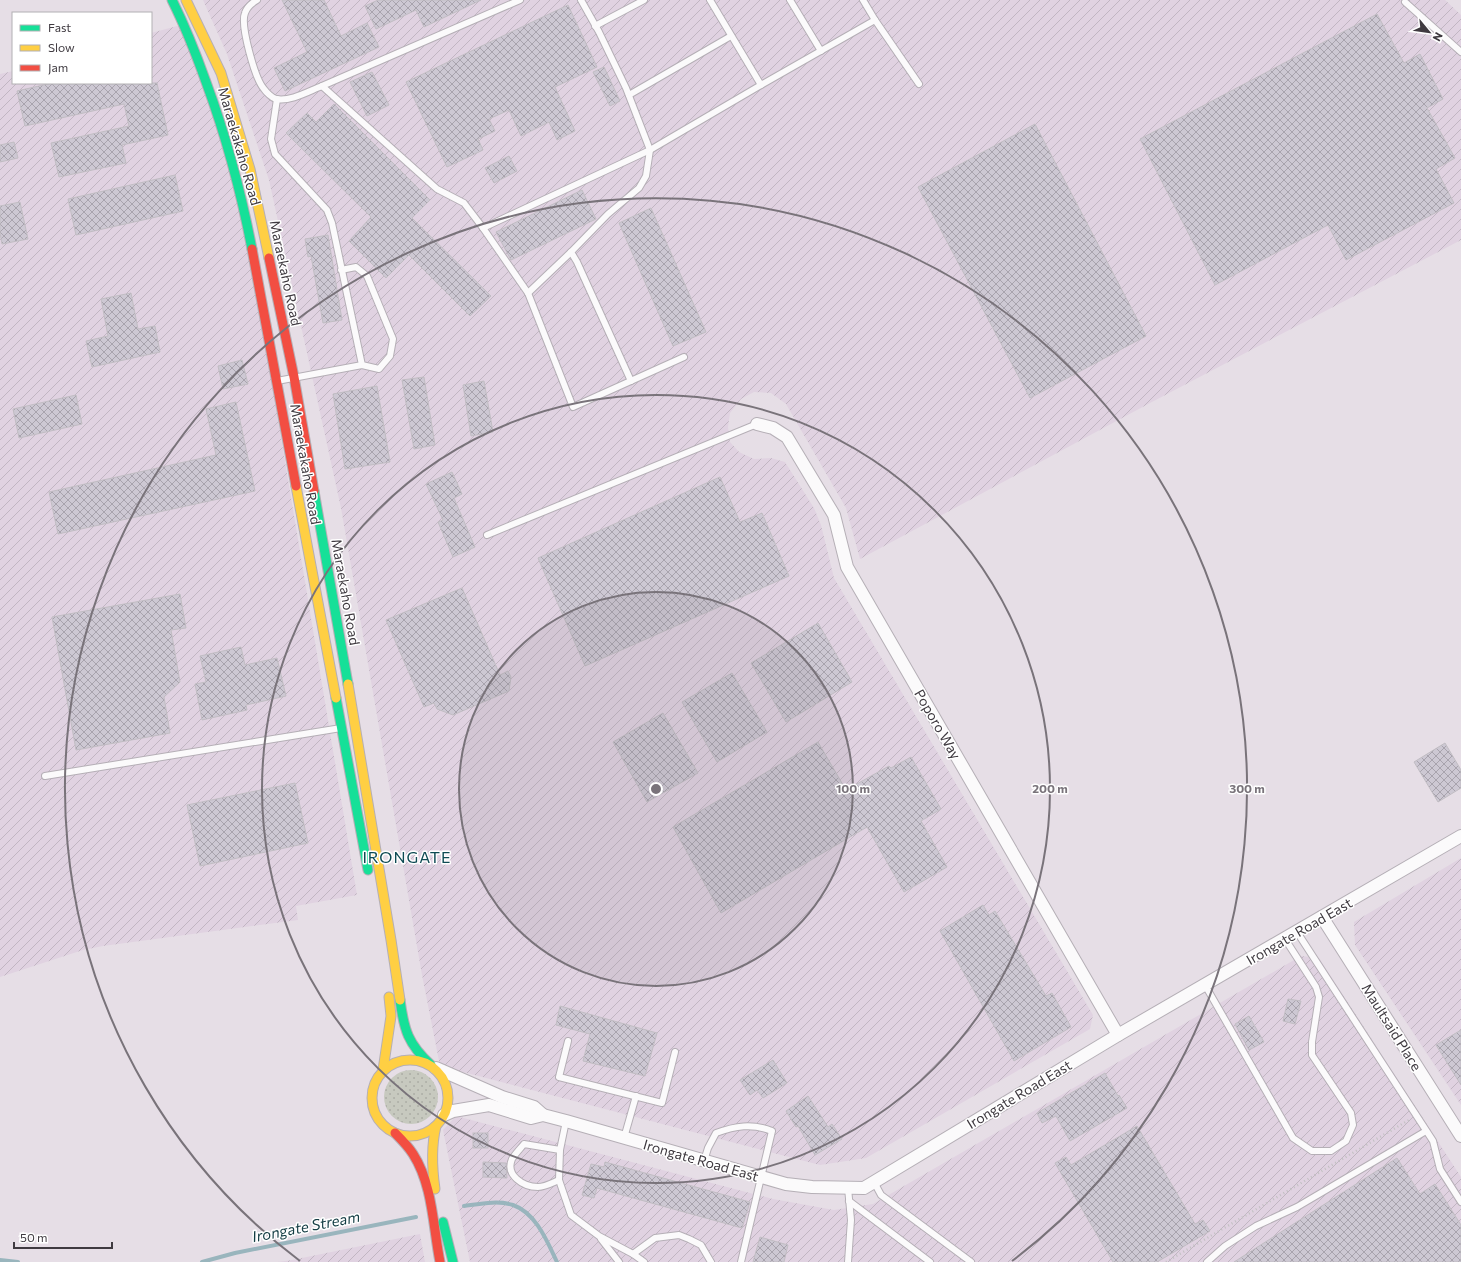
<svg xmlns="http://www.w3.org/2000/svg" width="1461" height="1262" font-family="Commissioner,sans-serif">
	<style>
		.industrial { fill: url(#industrial-furrows) }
		.grass { fill: url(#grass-dots) }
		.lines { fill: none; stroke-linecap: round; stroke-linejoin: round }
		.stream { stroke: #99b5bd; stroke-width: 4 }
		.building { fill: url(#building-cross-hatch); stroke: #c1bdc3 }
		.lane-casing { stroke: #b5afb6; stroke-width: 8 }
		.street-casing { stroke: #b5afb6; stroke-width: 14 }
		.fast-casing { stroke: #b5afb6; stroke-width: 11 }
		.slow-casing { stroke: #b5afb6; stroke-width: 11 }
		.jam-casing { stroke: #b5afb6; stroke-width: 11 }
		.path { stroke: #c2c0c2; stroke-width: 2.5; stroke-dasharray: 1 3; stroke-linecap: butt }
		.lane { stroke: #fbfafb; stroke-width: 6 }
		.street { stroke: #fbfafb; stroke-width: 12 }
		.fast { stroke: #16e098; stroke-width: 9 }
		.slow { stroke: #ffcf43; stroke-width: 9 }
		.jam { stroke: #f24e42; stroke-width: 9 }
		.ring { fill: none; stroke: #79737a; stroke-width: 2 }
		.labels { text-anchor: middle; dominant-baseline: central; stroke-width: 3; stroke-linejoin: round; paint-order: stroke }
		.street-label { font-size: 14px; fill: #3f3a40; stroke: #fff }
		.water-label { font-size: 15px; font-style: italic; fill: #143d44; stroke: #fff }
		.quarter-label { font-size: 16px; letter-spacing: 1px; fill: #0d4a53; stroke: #fff }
		.centre { fill: #79737a; stroke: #fff; stroke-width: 2 }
		.ring-label { font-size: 12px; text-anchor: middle; font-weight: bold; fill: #79737a; stroke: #fff; stroke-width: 3; stroke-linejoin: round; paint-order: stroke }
	</style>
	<defs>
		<pattern id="industrial-furrows" width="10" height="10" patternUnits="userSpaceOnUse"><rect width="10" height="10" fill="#e0d2e1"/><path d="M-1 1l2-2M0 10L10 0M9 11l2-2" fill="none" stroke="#c1b5c2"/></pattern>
		<pattern id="grass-dots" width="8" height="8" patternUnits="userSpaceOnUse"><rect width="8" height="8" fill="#c7c9bf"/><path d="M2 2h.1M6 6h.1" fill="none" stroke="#acada5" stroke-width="1.8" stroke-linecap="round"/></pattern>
		<pattern id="building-cross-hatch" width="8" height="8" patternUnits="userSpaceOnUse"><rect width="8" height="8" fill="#cdc8d3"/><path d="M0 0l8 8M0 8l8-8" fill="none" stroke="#a8a3ad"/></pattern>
	</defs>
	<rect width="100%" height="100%" fill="#e6dee6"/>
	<g class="industrial">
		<path d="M203 0H1445L1461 15V240L1150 403 860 559 846 508 786 404 771 393 754 392 741 399 730 413 728 427 730 442 739 452 754 459 771 458 785 462 814 508 821 525 834 578 1093 1015 1090 1029 866 1158 820 1165 440 1066 422 975 341 508 269 180 227 54Z"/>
		<path d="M181 25 240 190 357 895 296 906 298 920 103 946 83 950 0 977V74L13 71V83H151V33Z"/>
		<path d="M1461 858V1105L1355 945 1354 922Z"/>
		<path d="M1301 956 1319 958 1461 1177V1262H470L443 1130 456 1116 773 1199 834 1210 873 1204Z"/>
		<path d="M420 1234 425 1262H278L292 1260Z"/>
	</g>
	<circle class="grass" cx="411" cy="1097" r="27"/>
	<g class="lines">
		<g class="stream">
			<path d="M464 1206C479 1204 498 1200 513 1205 536 1213 547 1241 557 1262"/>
			<path d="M0 1260 18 1262"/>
			<path d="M202 1262 235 1253 416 1217"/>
		</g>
	</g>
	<g class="building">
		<path d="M282 0H324L341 36 367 23 379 47 285 91 274 68 307 52Z"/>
		<path d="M378 0H481L424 27 416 10 376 29 365 6Z"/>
		<path d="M568 5 597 67 555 87 575 131 557 140 549 122 521 136 509 110 489 119 495 131 478 139 483 150 447 167 406 82Z"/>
		<path d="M1377 14 1404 63 1420 54 1443 99 1427 108 1455 158 1436 169 1454 203 1346 260 1328 225 1215 285 1140 139Z"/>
		<path d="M604 67 620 101 610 106 593 72Z"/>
		<path d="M372 72 389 105 367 116 350 82Z"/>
		<path d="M52 83H157L168 135 122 145 126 163 59 177 51 143 129 126 124 104 25 126 17 91Z"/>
		<path d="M334 104 430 200 412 218 491 296 470 316 409 255 386 278 349 241 371 217 286 133 307 113 316 122Z"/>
		<path d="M1035 124 1146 336 1030 398 918 187Z"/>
		<path d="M14 142 18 158 0 162V145Z"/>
		<path d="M509 156 517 171 494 183 485 168Z"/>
		<path d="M175 175 183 211 76 235 68 199Z"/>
		<path d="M582 190 596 219 511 260 496 232Z"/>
		<path d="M20 202 28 239 2 244 0 233V206Z"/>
		<path d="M651 208 706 332 673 346 619 223Z"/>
		<path d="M328 235 342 320 323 323 311 256 308 257 305 239Z"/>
		<path d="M131 293 138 329 155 326 160 352 92 367 86 341 108 336 101 299Z"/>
		<path d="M242 360 248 384 223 389 218 366Z"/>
		<path d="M424 377 435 445 414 449 402 380Z"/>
		<path d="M484 381 493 432 471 436 463 385Z"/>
		<path d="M377 386 390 462 345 469 333 394Z"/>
		<path d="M76 395 82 424 19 438 13 409Z"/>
		<path d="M236 402 255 491 58 534 49 492 216 455 206 409Z"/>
		<path d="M452 472 462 494 454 498 475 547 453 557 438 522 443 520 426 484Z"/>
		<path d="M720 477 740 522 762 513 789 576 585 666 538 558Z"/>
		<path d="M462 588 500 675 508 671 511 677 509 691 453 715 437 709 434 703 424 707 386 620Z"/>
		<path d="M180 594 186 628 171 630 180 682 164 697 170 733 76 750 52 617Z"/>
		<path d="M818 623 852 682 786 722 751 663Z"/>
		<path d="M241 647 245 665 277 658 286 696 246 705 247 710 202 720 195 684 206 682 200 656Z"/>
		<path d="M732 673 767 732 717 762 682 702Z"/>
		<path d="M663 713 698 773 647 802 613 742Z"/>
		<path d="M818 742 846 790 889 766 891 768 911 757 941 809 921 821 947 867 904 892 867 827 721 913 673 827Z"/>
		<path d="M1445 743 1461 770V788L1438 802 1414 762Z"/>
		<path d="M295 783 308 843 200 866 187 805Z"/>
		<path d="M983 905 989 915 995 911 1046 996 1052 993 1071 1027 1014 1061 940 931Z"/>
		<path d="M1288 999 1301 1001 1295 1024 1283 1021Z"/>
		<path d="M560 1006 657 1033 645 1076 583 1061 590 1034 556 1025Z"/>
		<path d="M1249 1016 1264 1042 1249 1050 1235 1024Z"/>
		<path d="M1461 1030V1085L1436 1045Z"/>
		<path d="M773 1060 787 1083 763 1098 757 1090 750 1095 740 1080Z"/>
		<path d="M1105 1073 1118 1096 1119 1095 1127 1108 1070 1141 1056 1116 1042 1123 1037 1113Z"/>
		<path d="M808 1096 828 1127 832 1124 842 1139 815 1155 798 1126 796 1127 786 1111Z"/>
		<path d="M1137 1126 1195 1224 1203 1220 1210 1231 1157 1262H1113L1055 1163 1066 1157 1071 1165Z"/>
		<rect x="473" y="1133" width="15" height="15"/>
		<path d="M1397 1158 1420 1194 1435 1184 1461 1225V1262H1234Z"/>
		<path d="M483 1162 506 1163 507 1178 483 1177Z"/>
		<path d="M605 1162 750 1202 742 1228 597 1188 594 1198 582 1195 591 1164 604 1167Z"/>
		<path d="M760 1237 788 1245 784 1262H753Z"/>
	</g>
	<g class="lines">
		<defs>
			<g id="lane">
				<path d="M257 0C252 3 247 7 245 13 240 25 255 79 264 89 266 92 272 98 276 99 290 102 309 91 322 86"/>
				<path d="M520 0 322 86 437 189 464 203 483 228 650 150 761 85 875 20"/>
				<path d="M581 0 599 32 626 88 650 150 646 176 639 188 608 214 571 252 577 262 631 381"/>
				<path d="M710 0 761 85"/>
				<path d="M790 0 821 51"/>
				<path d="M863 0 875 20 919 84"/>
				<path d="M1405 2 1461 52"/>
				<path d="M595 26 644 0"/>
				<path d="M629 95 731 36"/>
				<path d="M277 99 271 139 275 154 327 210 332 223 362 365 379 369 390 356 393 339 367 276 356 267 341 270"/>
				<path d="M483 228 528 293 573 407 684 357"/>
				<path d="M528 293 571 252"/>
				<path d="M277 381 362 365"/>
				<path d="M487 535 757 424"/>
				<path d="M45 776 341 728"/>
				<path d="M1297 932 1433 1141 1440 1169 1461 1202"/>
				<path d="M1205 985 1293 1138 1312 1151H1331L1346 1141 1353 1125 1351 1113 1312 1055V1042L1319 997 1316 987 1285 939"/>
				<path d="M568 1041 559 1077 662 1103 675 1052"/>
				<path d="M566 1121 560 1150 559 1180 571 1215 599 1236 633 1254 644 1262"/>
				<path d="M624 1138 636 1096"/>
				<path d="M704 1161 708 1148 716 1133C735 1126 752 1123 772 1131L741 1262"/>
				<path d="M559 1180C552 1183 545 1187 538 1187 523 1187 505 1175 512 1159 515 1154 520 1149 524 1144L560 1150"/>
				<path d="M874 1182 881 1195 971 1262"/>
				<path d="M848 1188 851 1220 848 1262"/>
				<path d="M849 1201 930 1262"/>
				<path d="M601 1239 619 1262"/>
				<path d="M633 1254 655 1238 679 1235 689 1239 701 1245 711 1262"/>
				<path d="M1207 1262 1225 1246 1256 1226 1297 1207 1426 1131"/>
			</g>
			<g id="street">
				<path d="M757 424 773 428 787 437 834 515 847 567 1118 1035"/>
				<path d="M1322 917 1461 1136"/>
				<path d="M436 1068 502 1097 534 1107 543 1115"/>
				<path d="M444 1115 453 1111 489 1105 531 1118 543 1115 566 1121 786 1184 812 1187 864 1188 1118 1035 1461 836"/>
			</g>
			<g id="fast">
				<path d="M172 0C185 26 196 54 206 82 226 136 241 192 252 249"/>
				<path d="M314 491 348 684"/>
				<path d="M336 698 368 870"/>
				<path d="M400 1000C404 1030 408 1044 431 1065"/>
				<path d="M443 1222 453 1262"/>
			</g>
			<g id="slow">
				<path d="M186 0 221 73 250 169 269 258"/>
				<path d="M296 486 336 698"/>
				<path d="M348 684 391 940 400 1000"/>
				<circle cx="410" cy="1098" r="38"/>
				<path d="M383 1070 391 1016 389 997"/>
				<path d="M435 1189C432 1168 431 1147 436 1126"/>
			</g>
			<g id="jam">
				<path d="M252 249 296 486"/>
				<path d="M269 258 294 377 314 491"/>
				<path d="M395 1133C402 1140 408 1146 413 1154 433 1185 433 1227 440 1262"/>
			</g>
		</defs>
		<use href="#lane" class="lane-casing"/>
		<use href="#street" class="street-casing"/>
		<use href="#fast" class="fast-casing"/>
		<use href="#slow" class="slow-casing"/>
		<use href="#jam" class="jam-casing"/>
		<path class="path" d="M1166 1262 1409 1120"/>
		<use href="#lane" class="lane"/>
		<use href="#street" class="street"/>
		<use href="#fast" class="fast"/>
		<use href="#slow" class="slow"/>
		<use href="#jam" class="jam"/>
	</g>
	<circle cx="656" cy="789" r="197" fill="#79737a" fill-opacity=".12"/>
	<g class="ring">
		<circle cx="656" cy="789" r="197"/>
		<circle cx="656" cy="789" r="394"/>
		<path d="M300 1261A591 591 0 1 1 1012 1261"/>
	</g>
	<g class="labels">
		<g class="street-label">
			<text transform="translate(240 146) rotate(74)">Maraekakaho Road</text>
			<text transform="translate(286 273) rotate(78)">Maraekaho Road</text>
			<text transform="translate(306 464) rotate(80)">Maraekakaho Road</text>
			<text transform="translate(346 592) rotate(80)">Maraekaho Road</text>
			<text transform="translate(938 724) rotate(60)">Poporo Way</text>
			<text transform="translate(1299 931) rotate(-30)">Irongate Road East</text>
			<text transform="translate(1392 1027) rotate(58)">Maultsaid Place</text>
			<text transform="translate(1019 1094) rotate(-31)">Irongate Road East</text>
			<text transform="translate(701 1160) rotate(16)">Irongate Road East</text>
		</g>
		<g class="water-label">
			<text transform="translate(306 1226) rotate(-11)">Irongate Stream</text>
		</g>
		<g class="quarter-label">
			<text x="407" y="856">IRONGATE</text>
		</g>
	</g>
	<circle cx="656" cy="789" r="6" class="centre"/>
	<g class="ring-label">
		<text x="853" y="793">100 m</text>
		<text x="1050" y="793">200 m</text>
		<text x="1247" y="793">300 m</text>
	</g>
	<rect x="12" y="12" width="140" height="72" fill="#ffffff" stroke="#b2b0b3"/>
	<rect x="20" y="25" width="20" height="6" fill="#16e098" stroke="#b2b0b3"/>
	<text x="48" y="32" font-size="12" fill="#3f3a40">Fast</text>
	<rect x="20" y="45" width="20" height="6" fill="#ffcf43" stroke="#b2b0b3"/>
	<text x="48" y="52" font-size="12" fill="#3f3a40">Slow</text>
	<rect x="20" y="65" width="20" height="6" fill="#f24e42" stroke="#b2b0b3"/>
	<text x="48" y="72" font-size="12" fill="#3f3a40">Jam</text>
	<g transform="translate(1429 32) rotate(119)" stroke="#ffffff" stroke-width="3" paint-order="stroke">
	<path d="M0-3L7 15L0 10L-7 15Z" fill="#3f3a40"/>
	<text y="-6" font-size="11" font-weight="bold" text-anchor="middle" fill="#3f3a40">N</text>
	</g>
	<path d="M14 1242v6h98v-6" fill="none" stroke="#3f3a40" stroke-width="2"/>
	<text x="20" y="1242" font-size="12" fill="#3f3a40" stroke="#ffffff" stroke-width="3" paint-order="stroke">50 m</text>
</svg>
